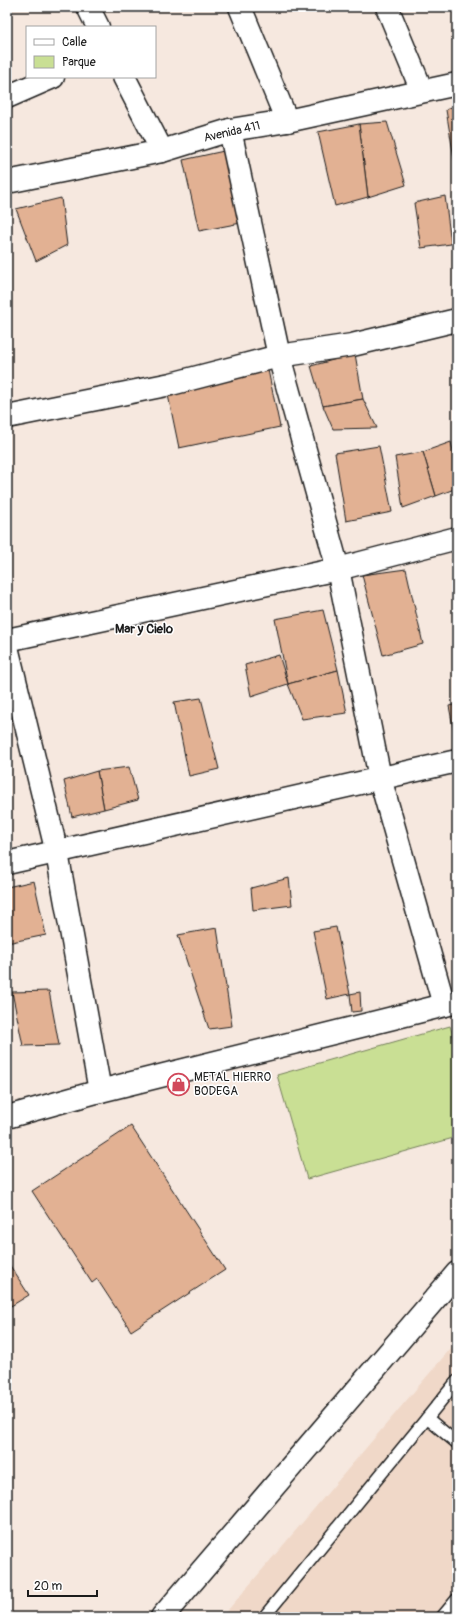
<svg xmlns="http://www.w3.org/2000/svg" width="464" height="1624" font-family="Pangolin,sans-serif">
	<style>
		.built { fill: #f0d8c8 }
		.green { fill: #c9df94; stroke: #727e58 }
		.building { fill: #e2b193; stroke: #1c1c1c }
		.lines { fill: none; stroke-linecap: round; stroke-linejoin: round }
		.lane-casing { stroke: #1c1c1c; stroke-width: 14 }
		.street-casing { stroke: #1c1c1c; stroke-width: 25 }
		.lane { stroke: #fff; stroke-width: 11 }
		.street { stroke: #fff; stroke-width: 22 }
		.labels { text-anchor: middle; dominant-baseline: central; stroke-width: 3; stroke-linejoin: round; paint-order: stroke }
		.street-label { font-size: 12px; fill: #1c1c1c; stroke: #fff }
		.poi-label { font-size: 12px; fill: #1c1c1c; stroke: #fff; text-anchor: start }
		.neighbourhood-label { font-size: 13px; font-weight: bold; fill: #1c1c1c; stroke: #fff }
	</style>
	<rect width="100%" height="100%" fill="#f6e8df"/>
	<filter id="ink" filterUnits="userSpaceOnUse"><feTurbulence type="fractalNoise" baseFrequency=".025" numOctaves="2"/><feDisplacementMap in="SourceGraphic" scale="8" xChannelSelector="R" yChannelSelector="G"/><feConvolveMatrix kernelMatrix="1 2 1 2 8 2 1 2 1" color-interpolation-filters="sRGB"/></filter>
	<g filter="url(#ink)">
		<path class="built" d="M457 1341V1617H222Z"/>
		<path class="green" d="M450 1026 457 1049V1137L307 1179 277 1075Z"/>
		<g class="building">
			<path d="M457 104V176L446 110Z"/>
			<path d="M387 122 406 185 368 197 359 124Z"/>
			<path d="M359 124 368 197 335 206 318 132Z"/>
			<path d="M233 149 241 223 199 231 183 160Z"/>
			<path d="M445 196 451 244 421 248 414 203Z"/>
			<path d="M61 198 67 245 36 261 16 209Z"/>
			<path d="M355 354 363 399 323 406 311 366Z"/>
			<path d="M268 370 280 427 179 448 167 390Z"/>
			<path d="M363 399 377 428 333 429 323 406Z"/>
			<path d="M451 442 457 471V488L436 496 423 452Z"/>
			<path d="M379 446 392 512 346 521 335 453Z"/>
			<path d="M423 452 436 496 403 508 395 457Z"/>
			<path d="M457 558V579L452 559Z"/>
			<path d="M406 569 423 644 383 655 362 575Z"/>
			<path d="M323 610 338 670 288 684 275 619Z"/>
			<path d="M279 655 288 684 251 696 245 665Z"/>
			<path d="M338 670 347 713 302 719 288 684Z"/>
			<path d="M201 698 219 769 189 776 174 702Z"/>
			<path d="M457 704V742H456L449 706Z"/>
			<path d="M129 767 138 800 104 809 97 771Z"/>
			<path d="M97 771 104 809 72 817 64 781Z"/>
			<path d="M289 878 292 905 253 910 251 888Z"/>
			<path d="M34 881 46 935 7 943V887Z"/>
			<path d="M336 927 350 994 327 999 313 931Z"/>
			<path d="M217 928 232 1026 209 1029 178 935Z"/>
			<path d="M49 991 59 1045 23 1046 12 992Z"/>
			<path d="M360 992 361 1011 352 1012 350 994Z"/>
			<path d="M131 1126 225 1270 131 1331 97 1279 92 1283 32 1191Z"/>
			<path d="M7 1261 29 1295 11 1306 7 1300Z"/>
		</g>
		<g class="lines">
			<defs>
				<g id="lane">
					<path d="M457 1381 427 1418 457 1443"/>
					<path d="M264 1617 427 1418"/>
					<path d="M442 1617 457 1599"/>
				</g>
				<g id="street">
					<path d="M88 7 98 27"/>
					<path d="M240 7 287 121"/>
					<path d="M387 7 422 91"/>
					<path d="M124 77 162 151"/>
					<path d="M7 97 53 77"/>
					<path d="M230 130 279 356 338 569 380 778 444 1005"/>
					<path d="M7 182 162 151 230 130 287 121 457 84"/>
					<path d="M7 417 171 384 279 356 352 345 457 320"/>
					<path d="M7 640 338 569 457 538"/>
					<path d="M7 647 57 853 100 1091"/>
					<path d="M7 863 457 761"/>
					<path d="M7 1117 100 1091 457 1002"/>
					<path d="M162 1617 457 1273"/>
				</g>
			</defs>
			<use href="#lane" class="lane-casing"/>
			<use href="#street" class="street-casing"/>
			<use href="#lane" class="lane"/>
			<use href="#street" class="street"/>
		</g>
	</g>
	<defs>
		<symbol id="shop-ring" viewBox="-11 -11 22 22"><circle r="9.5" fill="#fff" stroke="#d1495b" stroke-width="1.5"/><path d="M-5-2.5h2.3a2.7 3.5 0 0 1 5.4 0H5L5.5 6h-11ZM-1.5-2.5h3a1.5 2.3 0 0 0-3 0Z" fill="#d1495b"/></symbol>
	</defs>
	<g fill-rule="evenodd">
		<use href="#shop-ring" x="166" y="1072" width="25" height="25"/>
	</g>
	<g class="labels">
		<g class="street-label">
			<text transform="translate(232 132) rotate(-13)">Avenida 411</text>
		</g>
		<g class="poi-label">
			<text x="194" y="1077">METAL HIERRO<tspan x="194" dy="14">BODEGA</tspan></text>
		</g>
		<g class="neighbourhood-label">
			<text x="144" y="629">Mar y Cielo</text>
		</g>
	</g>
	<rect width="464" height="1624" fill="none" stroke="#fff" stroke-width="24"/>
	<rect x="12" y="12" width="440" height="1600" fill="none" stroke="#1c1c1c" stroke-width="1.5" filter="url(#ink)"/>
	<rect x="26" y="26" width="130" height="52" fill="#ffffff" stroke="#a4a4a4"/>
	<rect x="34" y="39" width="20" height="6" fill="#ffffff" stroke="#a4a4a4"/>
	<text x="62" y="46" font-size="12" fill="#1c1c1c">Calle</text>
	<rect x="34" y="56" width="20" height="12" fill="#c9df94" stroke="#a4a4a4"/>
	<text x="62" y="66" font-size="12" fill="#1c1c1c">Parque</text>
	<path d="M28 1590v6h69v-6" fill="none" stroke="#1c1c1c" stroke-width="2"/>
	<text x="34" y="1590" font-size="12" fill="#1c1c1c" stroke="#ffffff" stroke-width="3" paint-order="stroke">20 m</text>
</svg>
